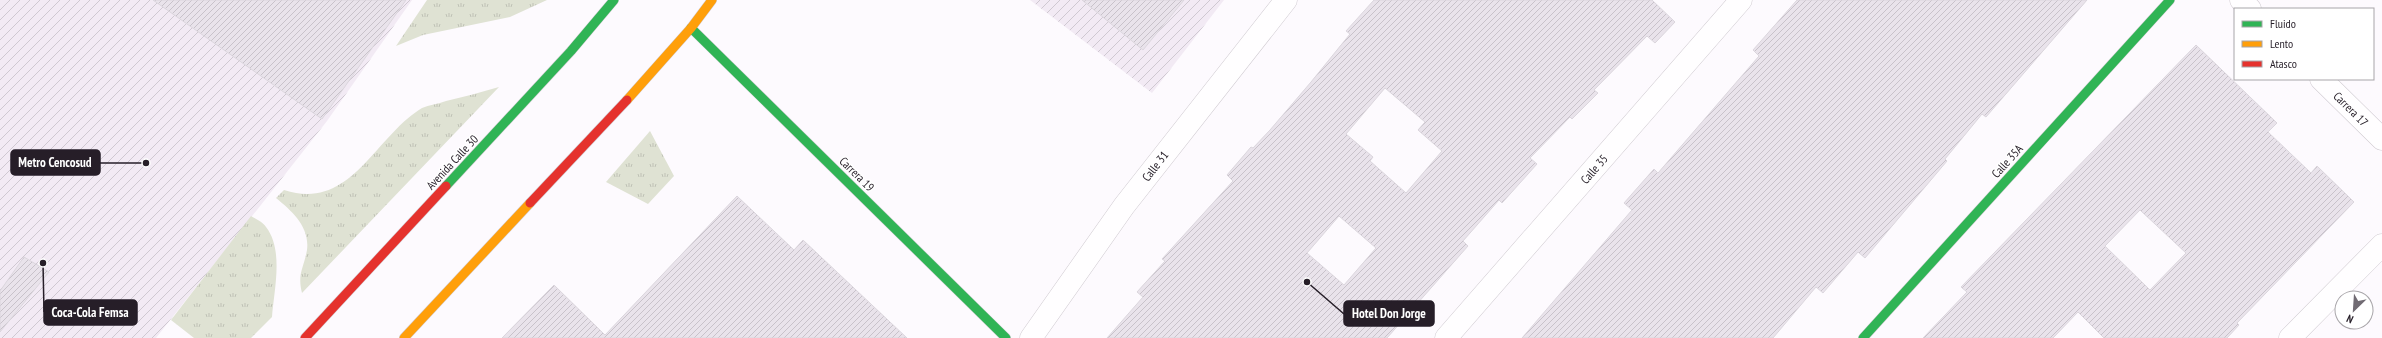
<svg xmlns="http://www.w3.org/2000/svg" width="2382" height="338" font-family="'PT Sans Narrow',sans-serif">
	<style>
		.industrial { fill: url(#industrial-furrows) }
		.grass { fill: url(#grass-tufts) }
		.building { fill: url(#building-hatch); stroke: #dbd6dd; fill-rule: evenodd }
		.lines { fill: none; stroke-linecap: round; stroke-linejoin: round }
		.street-casing { stroke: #d0cbd1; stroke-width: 23 }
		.fast-casing { stroke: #d0cbd1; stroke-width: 10 }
		.slow-casing { stroke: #d0cbd1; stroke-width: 10 }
		.jam-casing { stroke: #d0cbd1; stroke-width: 10 }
		.street { stroke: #fffeff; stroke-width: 22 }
		.fast { stroke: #30b455; stroke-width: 9 }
		.slow { stroke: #ff9f0a; stroke-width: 9 }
		.jam { stroke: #e5322d; stroke-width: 9 }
		.labels { text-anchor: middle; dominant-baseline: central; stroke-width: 3; stroke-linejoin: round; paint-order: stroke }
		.street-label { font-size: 12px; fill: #261e28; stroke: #fff }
		.leader { fill: none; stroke: #261e28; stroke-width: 1.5 }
		.callout-dot { fill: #261e28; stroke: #fff; stroke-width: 1.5 }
		.callout { fill: #261e28; stroke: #261e28; stroke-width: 1.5 }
		.callout-label { font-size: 13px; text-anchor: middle; font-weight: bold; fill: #fff }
	</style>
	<defs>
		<pattern id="industrial-furrows" width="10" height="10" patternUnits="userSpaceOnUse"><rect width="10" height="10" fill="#f2eaf4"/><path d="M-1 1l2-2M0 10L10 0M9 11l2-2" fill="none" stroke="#cfc8d1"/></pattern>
		<pattern id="grass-tufts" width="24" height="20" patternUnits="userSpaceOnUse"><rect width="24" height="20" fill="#dfe2d3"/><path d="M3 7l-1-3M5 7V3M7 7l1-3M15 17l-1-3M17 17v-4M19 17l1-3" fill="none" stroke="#bfc1b5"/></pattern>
		<pattern id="building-hatch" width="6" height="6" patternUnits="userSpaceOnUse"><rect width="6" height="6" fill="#e9e3eb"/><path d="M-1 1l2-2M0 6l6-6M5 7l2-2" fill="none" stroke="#c8c2ca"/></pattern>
	</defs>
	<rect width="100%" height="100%" fill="#fdfafe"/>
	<g class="industrial">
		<path d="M0 0H412L327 121 156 338H0Z"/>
		<path d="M1030 0H1224L1152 93Z"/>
	</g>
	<g class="grass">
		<path d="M427 0H547L510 17 423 35 396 46Z"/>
		<path d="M499 87 302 293C297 273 304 268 307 250 310 227 292 211 276 198L284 190C351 212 374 137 422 108 429 105 438 104 446 101 464 97 481 92 499 87Z"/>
		<path d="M650 131 674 176 648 204 606 182Z"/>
		<path d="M251 216C256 219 263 222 266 227 284 250 274 290 272 317L251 338H194L171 320Z"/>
	</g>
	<g class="building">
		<path d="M153 0H406L322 119Z"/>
		<path d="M1082 0H1184L1143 50Z"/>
		<path d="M1374 0H1652L1675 22 1655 43 1647 36 1594 90 1598 93 1572 119 1570 117 1530 158 1537 164 1502 203 1499 200 1463 241 1468 246 1387 338H1107L1143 297 1137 292 1165 261 1162 259 1233 181 1227 175 1251 147 1253 148 1270 130 1311 82 1350 34 1346 31ZM1385 88 1425 122 1418 130 1442 151 1406 193 1370 161 1373 157 1346 134ZM1339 216 1376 248 1344 285 1307 253Z"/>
		<path d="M1797 0H2087L1986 117 1982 114 1945 159 1947 161 1865 258 1858 252 1823 293 1816 287 1773 338H1522L1632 210 1624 203 1654 169 1658 173 1759 56 1753 50Z"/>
		<path d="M2196 45 2277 123 2268 132 2311 173 2317 166 2354 202 2237 323 2239 325 2227 338H2104L2078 312 2053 338H1923L1967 292 1961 287ZM2140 210 2186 253 2150 290 2105 246Z"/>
		<path d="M737 196 794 250 803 240 907 338H502L554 285 605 335Z"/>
		<path d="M24 257 49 272 0 332V291Z"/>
	</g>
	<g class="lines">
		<defs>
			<g id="street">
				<path d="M2241 0 2250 9"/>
				<path d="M2321 79 2382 139"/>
				<path d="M1031 338 1124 206 1286 0"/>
				<path d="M1446 338 1741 0"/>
				<path d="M2290 338 2382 245"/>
			</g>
			<g id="fast">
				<path d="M691 28 1006 338"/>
				<path d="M446 186 571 51 614 0"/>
				<path d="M1863 338 2170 0"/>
			</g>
			<g id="slow">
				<path d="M627 100 691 28 712 0"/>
				<path d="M404 338 530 203"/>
			</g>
			<g id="jam">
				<path d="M530 203 627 100"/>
				<path d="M305 338 446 186"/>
			</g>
		</defs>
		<use href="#street" class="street-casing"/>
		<use href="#fast" class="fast-casing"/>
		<use href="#slow" class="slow-casing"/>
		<use href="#jam" class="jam-casing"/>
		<use href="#street" class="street"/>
		<use href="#fast" class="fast"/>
		<use href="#slow" class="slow"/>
		<use href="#jam" class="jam"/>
	</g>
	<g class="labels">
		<g class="street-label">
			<text transform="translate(2351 109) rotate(45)">Carrera 17</text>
			<text transform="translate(2007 161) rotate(-48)">Calle 35A</text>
			<text transform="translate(452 162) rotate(-47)">Avenida Calle 30</text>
			<text transform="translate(1155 166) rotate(-52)">Calle 31</text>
			<text transform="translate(1594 169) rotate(-49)">Calle 35</text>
			<text transform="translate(857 174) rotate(45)">Carrera 19</text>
		</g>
	</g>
	<path class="leader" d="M146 163L100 163M43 263L44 312M1307 282L1344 314"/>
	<g class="callout-dot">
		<circle cx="146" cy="163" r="4"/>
		<circle cx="43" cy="263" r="4"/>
		<circle cx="1307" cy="282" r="4"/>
	</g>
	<g class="callout">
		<rect x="11" y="150" width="89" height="25" rx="4"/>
		<rect x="44" y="300" width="93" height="25" rx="4"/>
		<rect x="1344" y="301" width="90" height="25" rx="4"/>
	</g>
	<g class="callout-label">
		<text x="55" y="167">Metro Cencosud</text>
		<text x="90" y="317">Coca-Cola Femsa</text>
		<text x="1389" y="318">Hotel Don Jorge</text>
	</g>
	<rect x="2234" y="8" width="140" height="72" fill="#ffffff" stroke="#a8a5a9"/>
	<rect x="2242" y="21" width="20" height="6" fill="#30b455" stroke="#a8a5a9"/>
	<text x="2270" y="28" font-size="12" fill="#261e28">Fluido</text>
	<rect x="2242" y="41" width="20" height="6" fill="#ff9f0a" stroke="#a8a5a9"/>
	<text x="2270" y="48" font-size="12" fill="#261e28">Lento</text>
	<rect x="2242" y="61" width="20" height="6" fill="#e5322d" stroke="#a8a5a9"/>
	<text x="2270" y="68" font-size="12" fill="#261e28">Atasco</text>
	<g transform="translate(2354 310) rotate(205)"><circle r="19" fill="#ffffff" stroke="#a8a5a9"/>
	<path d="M0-3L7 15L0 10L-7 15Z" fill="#716b73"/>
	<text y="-6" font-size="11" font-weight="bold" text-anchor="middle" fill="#261e28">N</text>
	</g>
</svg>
